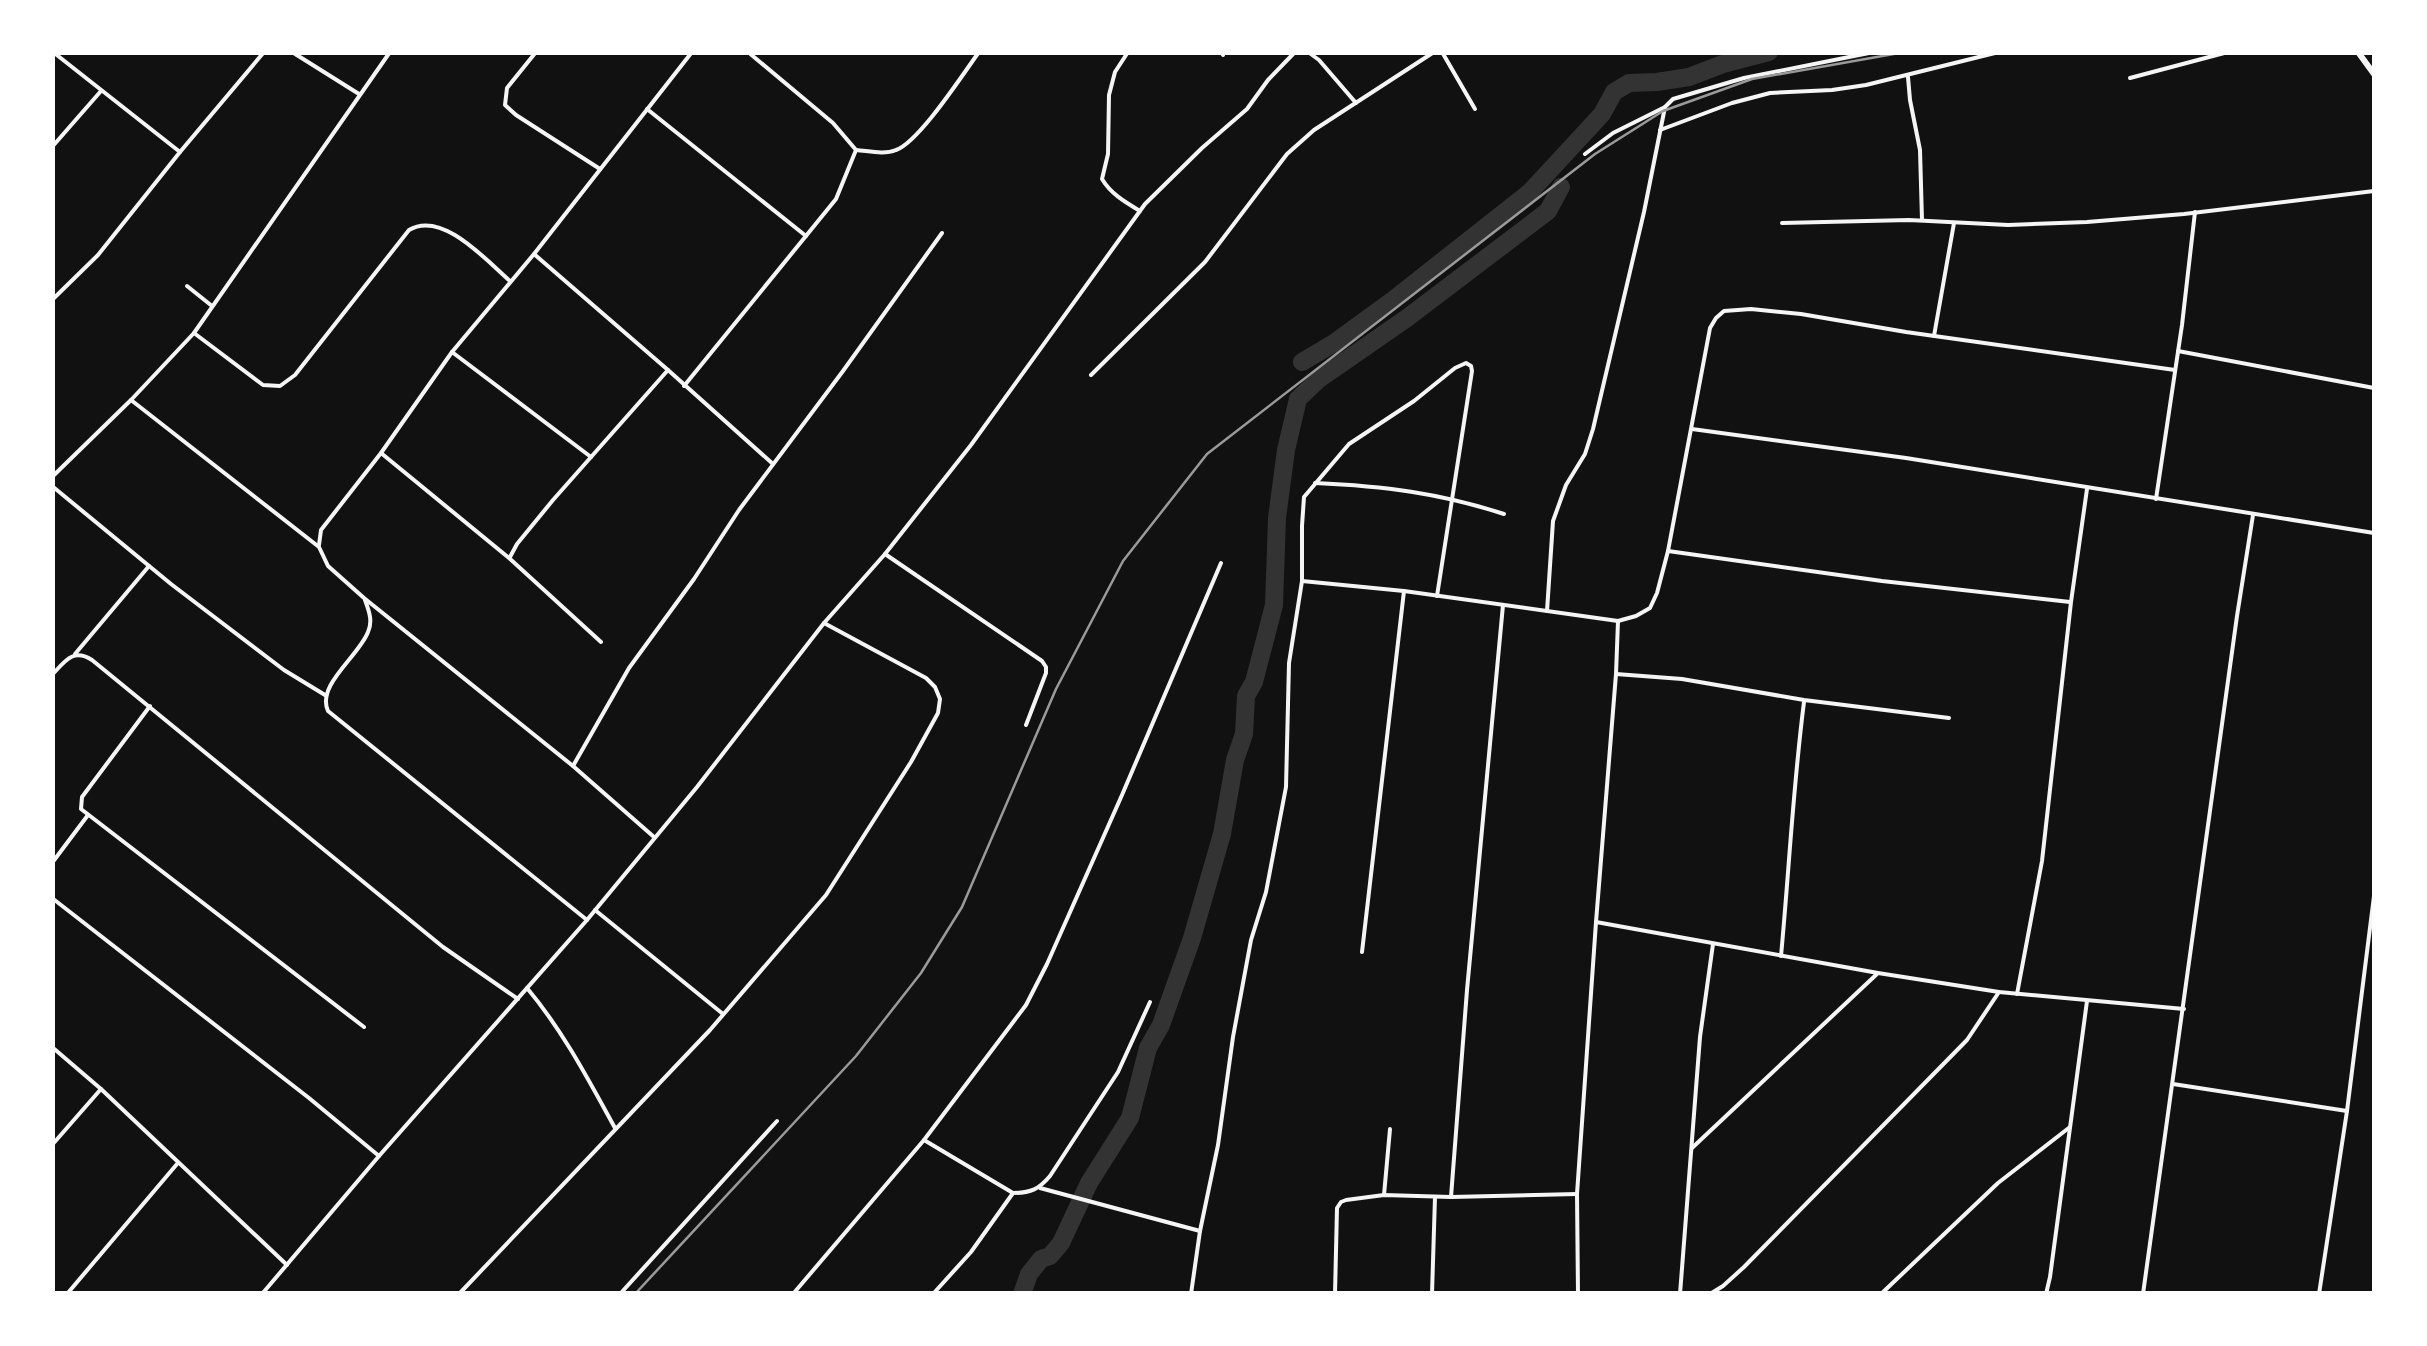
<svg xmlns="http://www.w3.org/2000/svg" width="2427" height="1346" font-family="Poppins,sans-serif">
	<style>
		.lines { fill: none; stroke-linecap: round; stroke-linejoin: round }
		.stream { stroke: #333; stroke-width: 2.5 }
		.river { stroke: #333; stroke-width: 18 }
		.minor { stroke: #f5f5f5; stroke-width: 4 }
		.secondary { stroke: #f5f5f5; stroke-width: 6 }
		.rail { stroke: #9a9a9a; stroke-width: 2.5 }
	</style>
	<rect width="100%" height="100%" fill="#111"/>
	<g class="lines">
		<path class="stream" d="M1551 168 1560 171"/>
		<g class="river">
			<path d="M1302 362 1334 343 1393 300 1530 192 1602 114 1614 92 1629 83 1657 82 1689 77 1723 64 1769 52"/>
			<path d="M1022 1294 1029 1274 1041 1259 1050 1256 1061 1243 1089 1183 1130 1118 1148 1048 1161 1025 1192 938 1222 834 1235 760 1244 734 1246 696 1254 682 1274 605 1277 518 1286 450 1298 399 1319 379 1407 318 1548 211 1561 187"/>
		</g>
		<g class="minor">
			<path d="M53 52 180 152"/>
			<path d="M292 52 359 94"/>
			<path d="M536 52 507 88 505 105 516 115 600 169"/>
			<path d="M1128 52 1115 72 1109 95 1108 154 1102 179C1111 194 1125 202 1140 211"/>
			<path d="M1221 52 1223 55"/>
			<path d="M1308 52 1319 60 1356 103"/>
			<path d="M1442 52 1475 109"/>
			<path d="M1908 77 1910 100 1920 150 1922 220"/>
			<path d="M2130 78 2228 52"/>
			<path d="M647 109 806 236"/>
			<path d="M1660 130 1732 103 1770 93 1832 90 1866 85 1999 52"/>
			<path d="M52 147 101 91"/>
			<path d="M856 150C869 151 884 155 896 150 919 142 963 74 979 52"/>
			<path d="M1585 154 1613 133 1665 107 1673 99 1744 78 1874 52"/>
			<path d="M1782 223 1909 220 2008 225 2087 222 2184 214 2374 191"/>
			<path d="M534 254 668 370 773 464"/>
			<path d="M187 286 212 306"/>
			<path d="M52 300 98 255 180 152 264 52"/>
			<path d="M194 333 263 385 280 386 295 375 409 230C442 210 486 260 510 281"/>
			<path d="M1934 336 1954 223"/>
			<path d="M2178 351 2374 388"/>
			<path d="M452 352 591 457"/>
			<path d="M1091 375 1205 262 1287 154 1314 130 1434 52"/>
			<path d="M684 386 836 199 856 150 833 123 748 52"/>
			<path d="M131 400 319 547 328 566 364 598 573 766 654 837"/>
			<path d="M1692 429 1906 458 2374 533"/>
			<path d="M381 453 509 558 601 642"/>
			<path d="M52 477 131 400 194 333 390 52"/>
			<path d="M1315 483C1384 486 1439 493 1504 514"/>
			<path d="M52 486 171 584 284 670 325 695"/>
			<path d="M2156 499 2182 325 2195 212"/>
			<path d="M319 545 321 530 381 453 452 352 534 254 692 52"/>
			<path d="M1668 551 1882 581 2070 602"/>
			<path d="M885 554 1042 661 1046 667V673L1026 725"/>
			<path d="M510 557 517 544 553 500 668 370"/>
			<path d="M1302 581 1404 591 1618 621 1636 616 1650 608 1657 593 1668 551 1710 328 1716 318 1724 311 1751 309 1801 314 1906 332 2175 370"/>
			<path d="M365 600C369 611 373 621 368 632 359 656 316 685 328 711L587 920"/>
			<path d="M1547 611 1553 521 1566 485 1585 454 1593 429 1644 212 1665 107"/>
			<path d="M75 654 149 566"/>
			<path d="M1616 674 1682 679 1804 700 1949 718"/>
			<path d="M52 675C65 661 73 648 92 660L443 947 518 999"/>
			<path d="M150 706 82 797 81 809 364 1027"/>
			<path d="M573 766 629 668 694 579 739 510 843 371 942 233"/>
			<path d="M52 863 88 815"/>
			<path d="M52 898 309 1098 379 1156"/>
			<path d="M595 910 723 1014"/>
			<path d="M1596 922 1878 973 1999 992 2184 1009"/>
			<path d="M1362 952 1404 591"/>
			<path d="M1781 956C1789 871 1793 787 1804 702"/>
			<path d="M527 988C563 1031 588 1079 615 1128"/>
			<path d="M2017 994 2042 861 2071 602 2087 489"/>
			<path d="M52 1047 101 1089 287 1265"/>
			<path d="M2173 1084 2347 1111"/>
			<path d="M924 1140 1013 1193"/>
			<path d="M52 1145 101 1089"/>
			<path d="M1692 1148 1878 973"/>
			<path d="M1040 1188 1200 1231"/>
			<path d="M1384 1195 1390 1129"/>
			<path d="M1451 1197 1467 990 1503 605"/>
			<path d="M67 1294 177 1164"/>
			<path d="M262 1294 379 1156 587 920 697 787 824 623 885 554 971 445 1145 204 1202 148 1247 109 1268 80 1295 52"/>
			<path d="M459 1294 710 1030 826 895 911 762 938 713 940 699 935 687 926 678 824 623"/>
			<path d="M620 1294 777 1121"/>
			<path d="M793 1294 924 1140 1026 1005 1047 964 1122 795 1221 563"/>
			<path d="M933 1294 971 1252 1013 1193C1031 1193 1039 1189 1050 1176L1118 1072 1150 1002"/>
			<path d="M1191 1294 1200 1231 1218 1145 1233 1037 1251 940 1266 892 1286 787 1289 663 1302 581V526L1304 497 1349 444 1414 401 1455 368 1466 363 1471 366 1472 371 1437 596"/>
			<path d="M1335 1294 1337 1208 1341 1202 1346 1200 1384 1195 1451 1197 1577 1194"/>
			<path d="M1432 1294 1435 1197"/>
			<path d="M1578 1294 1577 1194 1596 922 1616 674 1618 621"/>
			<path d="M1680 1294 1700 1037 1713 944"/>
			<path d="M1710 1294 1723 1286 1744 1267 1967 1040 1999 992"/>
			<path d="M1881 1294 1998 1183 2070 1127"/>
			<path d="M2046 1294 2050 1277 2087 1001"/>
			<path d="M2143 1294 2237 616 2253 515"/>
			<path d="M2319 1294 2347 1111 2374 896"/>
		</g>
		<path class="secondary" d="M2358 52 2374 74"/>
		<path class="rail" d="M635 1294 856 1056 921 973 962 907 1056 689 1123 561 1207 454 1595 154 1663 111 1752 79 1905 52"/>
	</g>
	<rect width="2427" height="1346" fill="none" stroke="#ffffff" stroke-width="110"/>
</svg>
